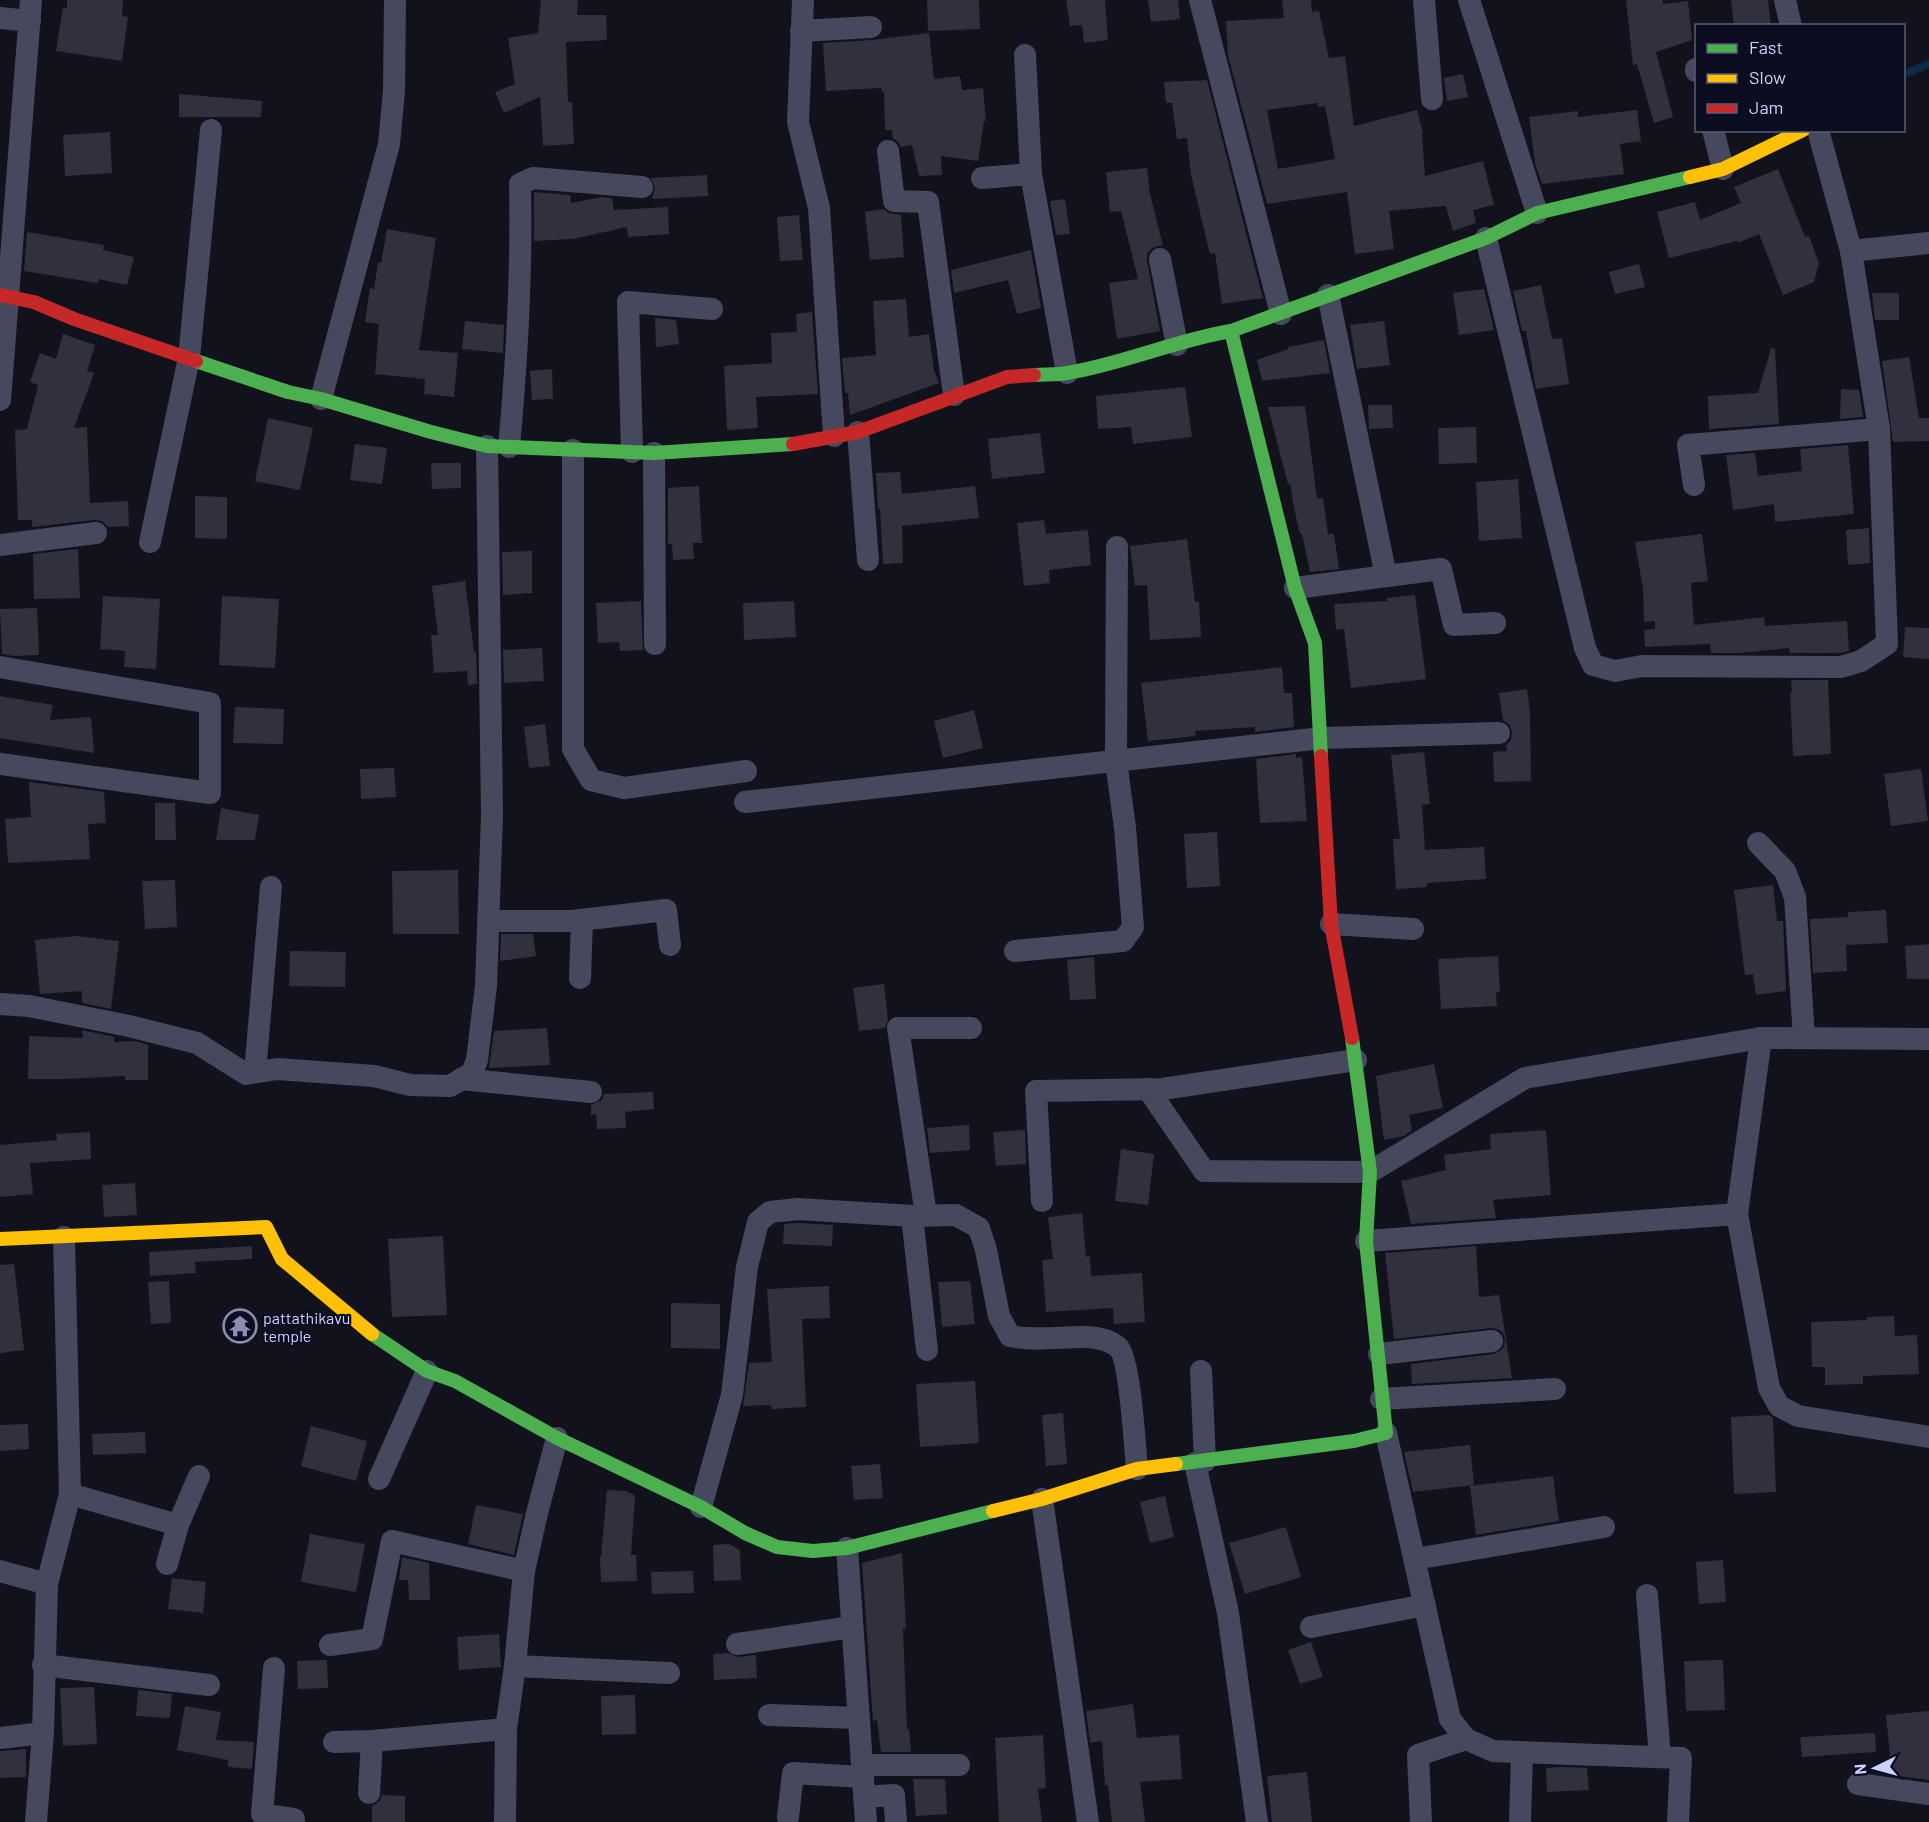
<svg xmlns="http://www.w3.org/2000/svg" width="1929" height="1822" font-family="Barlow,sans-serif">
	<style>
		.lines { fill: none; stroke-linecap: round; stroke-linejoin: round }
		.stream { stroke: #0c2a43; stroke-width: 8 }
		.building { fill: #30303f; fill-rule: evenodd }
		.street { stroke: #46495e; stroke-width: 22 }
		.fast { stroke: #4caf50; stroke-width: 14 }
		.slow { stroke: #ffc107; stroke-width: 14 }
		.jam { stroke: #c62828; stroke-width: 14 }
		.labels { text-anchor: middle; dominant-baseline: central; stroke-width: 4.5; stroke-linejoin: round; paint-order: stroke }
		.poi-label { font-size: 16px; fill: #ced0ff; stroke: #0d0d22; text-anchor: start }
	</style>
	<rect width="100%" height="100%" fill="#12121d"/>
	<g class="lines">
		<path class="stream" d="M1904 74 1929 64"/>
	</g>
	<g class="building">
		<path d="M67 0H123L122 16 128 17 122 61 56 51 63 7 67 8Z"/>
		<path d="M541 0H578L577 15H606L607 40 566 42 568 102H572L574 144 543 146 540 97 504 113 495 92 515 84 508 38 538 33Z"/>
		<path d="M927 0H979L980 29 928 31Z"/>
		<path d="M1066 0H1105L1108 40 1084 43 1082 25 1070 26Z"/>
		<path d="M1148 0H1178L1180 19 1151 22Z"/>
		<path d="M1282 0H1311L1312 12 1319 11 1329 58 1345 56 1354 126 1417 110 1423 133 1422 134 1425 176 1483 161 1494 205 1473 210 1476 223 1453 231 1446 206 1389 211 1394 249 1355 254 1347 192 1267 204 1228 55 1226 21 1284 18ZM1318 103V107L1325 106 1335 159 1278 169 1267 110Z"/>
		<path d="M1626 0H1663V4L1688 1 1692 40 1656 52 1673 117 1654 123 1637 64 1633 65Z"/>
		<path d="M1731 0H1768L1771 26H1734Z"/>
		<path d="M929 33 934 79 960 76 962 90 983 88 986 121H984L978 161 941 156 942 175 919 176 912 145 901 147 898 142 893 138 892 130H885L884 92H882L881 88 826 91 823 43 872 40Z"/>
		<path d="M1463 74 1468 97 1447 101 1444 78Z"/>
		<path d="M1207 80 1262 295 1263 298 1222 304 1215 253 1210 254 1191 175 1187 138 1177 139 1172 103H1166L1164 82Z"/>
		<path d="M179 94 262 101 261 117H179Z"/>
		<path d="M1637 110 1641 141 1620 144 1624 174 1542 184 1535 163 1529 117 1578 111V117Z"/>
		<path d="M110 132 112 173 65 176 63 135Z"/>
		<path d="M1147 168 1150 194 1163 246H1157L1151 249 1147 254V261L1160 331 1117 339 1109 283 1138 279 1121 211 1110 212 1106 172Z"/>
		<path d="M1778 169 1805 237 1809 236 1819 263 1814 282 1783 295 1759 234 1738 243 1737 241 1669 258 1657 212 1695 202 1700 220 1741 203 1734 187Z"/>
		<path d="M707 175 708 196 652 199 655 188 651 178Z"/>
		<path d="M535 192 570 195 571 203 602 197 612 198 614 210 668 207 669 234 628 237 627 227 573 239 534 241V193Z"/>
		<path d="M1065 199 1070 234 1056 235 1050 201Z"/>
		<path d="M884 209 888 213 901 215 904 257 870 260 865 212Z"/>
		<path d="M799 215 803 260 780 261 777 217Z"/>
		<path d="M387 229 436 238 419 350 458 353 454 397 424 394 425 379 375 374 379 324 365 322 370 288 374 289 378 262 381 263Z"/>
		<path d="M27 232 104 245 103 250 134 257 127 285 98 279V283L24 271Z"/>
		<path d="M1031 250 1041 308 1017 314 1008 280 954 293 951 270Z"/>
		<path d="M1639 264 1645 287 1615 294 1609 272Z"/>
		<path d="M1541 285 1552 339 1562 338 1569 384 1536 389 1526 331H1522L1513 291Z"/>
		<path d="M1484 289 1494 330 1459 335 1453 293Z"/>
		<path d="M1872 293H1899V320H1875Z"/>
		<path d="M906 299 909 337 929 334 934 370 939 383 850 415 848 393H845L842 358 876 355 873 301Z"/>
		<path d="M812 312 818 394 756 397 758 428 727 430 724 366 772 363 771 333 797 332 796 314Z"/>
		<path d="M655 318 676 320 679 344 656 347Z"/>
		<path d="M465 321 504 325 503 353 462 349Z"/>
		<path d="M1384 321 1390 365 1357 369 1350 325Z"/>
		<path d="M63 334 95 345 87 371 94 373 74 428 87 427 90 503 128 501 129 526 108 527 102 521 94 520 32 527V520H18L15 430 27 429 38 385 30 382 40 353 56 359Z"/>
		<path d="M1324 340 1330 373 1262 381 1257 360 1288 349V347Z"/>
		<path d="M1771 348 1775 349 1779 424 1709 429 1708 396 1758 393Z"/>
		<path d="M1909 357 1919 418H1929V441L1893 442 1882 361Z"/>
		<path d="M552 369 553 399 532 400 530 371Z"/>
		<path d="M1185 387 1192 437 1133 444 1131 427 1098 429 1096 396Z"/>
		<path d="M1841 389 1859 390 1863 417 1840 419Z"/>
		<path d="M1368 405H1392L1393 428 1369 429Z"/>
		<path d="M1305 406 1317 499 1323 498 1328 534H1334L1339 569 1310 572 1302 534H1300L1294 508 1290 484H1288L1268 407Z"/>
		<path d="M268 418 313 428 300 490 255 481Z"/>
		<path d="M1476 427 1477 463 1439 464 1438 428Z"/>
		<path d="M1040 433 1045 473 992 479 988 439Z"/>
		<path d="M355 444 387 448 382 484 350 480Z"/>
		<path d="M1848 445 1854 514 1775 522 1774 504 1733 510 1726 455 1755 453 1758 476 1802 471 1800 449Z"/>
		<path d="M431 463H461V488L432 489Z"/>
		<path d="M900 472 902 494 975 486 979 518 902 526 903 563 883 564 880 509H878L876 473Z"/>
		<path d="M1518 479 1522 538 1479 541 1476 482Z"/>
		<path d="M699 486 702 543H693L694 559 673 560 672 544H668V488Z"/>
		<path d="M195 496 227 497V539L195 538Z"/>
		<path d="M1044 520 1046 534 1088 530 1091 565 1049 570 1050 583 1024 586 1017 523Z"/>
		<path d="M1869 528 1870 563 1848 565 1846 530Z"/>
		<path d="M1702 534 1708 581 1691 583 1694 625 1764 617 1765 626 1847 621 1849 651 1839 653H1790L1789 648 1740 653H1711L1710 644 1645 647 1644 630 1655 629V621L1644 622 1643 589 1635 542Z"/>
		<path d="M1187 539 1195 602H1199L1201 637 1150 640 1147 585 1135 586 1130 546Z"/>
		<path d="M78 549 80 598 34 599 33 554Z"/>
		<path d="M532 551V593L503 595 502 552Z"/>
		<path d="M465 581 474 652 476 651 477 684 468 685 467 671 434 673 431 635H438L432 586Z"/>
		<path d="M1415 595 1426 679 1351 688 1344 629 1336 630 1334 604 1387 601V598Z"/>
		<path d="M103 596 160 599 156 669 124 667 125 651 100 649Z"/>
		<path d="M222 596 279 599 275 668 219 665Z"/>
		<path d="M641 601 643 650 620 651 619 642 598 643 596 603Z"/>
		<path d="M794 601 796 637 744 640 743 603Z"/>
		<path d="M37 608 39 655 14 656 2 654 0 609Z"/>
		<path d="M1905 627 1929 628V659L1903 657Z"/>
		<path d="M542 648 544 681 504 683 503 650Z"/>
		<path d="M1282 667 1284 693H1292L1294 727 1255 732V727L1195 731 1196 736 1148 741 1141 683Z"/>
		<path d="M1791 680H1828L1831 754 1793 756 1790 693 1792 692Z"/>
		<path d="M1527 689 1530 712 1531 781 1494 782 1493 752 1507 751 1506 745 1511 740 1512 733 1510 725 1503 720 1499 693Z"/>
		<path d="M0 696 53 705 50 720 91 717 94 753 0 738Z"/>
		<path d="M235 707 284 709 283 744 233 743Z"/>
		<path d="M974 710 983 748 943 758 934 721Z"/>
		<path d="M545 724 550 766 529 768 524 727Z"/>
		<path d="M1424 752 1430 804 1422 805 1425 850 1484 847 1486 879 1427 883V887L1396 889 1393 839H1400L1391 755Z"/>
		<path d="M1296 754V758L1302 757 1307 821 1260 823 1256 759Z"/>
		<path d="M394 768 396 797 361 799 360 769Z"/>
		<path d="M1921 769 1928 821 1891 826 1884 774Z"/>
		<path d="M29 782 104 792 106 823 88 824 90 859 8 863 5 819 31 817Z"/>
		<path d="M155 803H175L176 840H155Z"/>
		<path d="M221 808 259 815 255 840H216Z"/>
		<path d="M1217 832 1220 886 1187 888 1184 834Z"/>
		<path d="M458 870 459 934H393L392 871Z"/>
		<path d="M175 880 177 927 145 929 142 881Z"/>
		<path d="M1773 885 1777 921H1783L1786 991 1756 995 1753 974 1745 975 1734 890Z"/>
		<path d="M1886 910 1888 943 1846 945 1847 971 1813 973 1810 919 1848 917V912Z"/>
		<path d="M501 934H533L536 956 500 961Z"/>
		<path d="M76 936 119 941 111 1009 82 1003V991L40 994 35 940Z"/>
		<path d="M1929 944V979H1907L1905 946Z"/>
		<path d="M290 951 346 952 345 987 289 986Z"/>
		<path d="M1498 956 1500 992H1496L1497 1006 1441 1009 1438 959Z"/>
		<path d="M1094 957 1096 999 1070 1000 1067 960Z"/>
		<path d="M884 984 888 1020 885 1028 859 1031 853 988Z"/>
		<path d="M547 1028 550 1065 489 1068 494 1031Z"/>
		<path d="M82 1030 114 1037V1042L135 1041 148 1045V1080H125V1076L65 1079H28L29 1036 83 1038Z"/>
		<path d="M1434 1064 1443 1108 1409 1115 1412 1130 1404 1136 1384 1140 1376 1076Z"/>
		<path d="M653 1092 654 1109 625 1112 626 1128 597 1129 596 1114 591 1115V1105L602 1100 604 1094Z"/>
		<path d="M969 1125 970 1150 930 1153 927 1128Z"/>
		<path d="M1025 1130 1026 1164 996 1166 993 1132Z"/>
		<path d="M1546 1130 1551 1195 1493 1200 1496 1218 1411 1224 1401 1181 1446 1170 1444 1155 1491 1149 1490 1134Z"/>
		<path d="M90 1132 91 1159 30 1163 33 1194 0 1197V1145L57 1140 56 1134Z"/>
		<path d="M1121 1149 1154 1154 1148 1205 1115 1201Z"/>
		<path d="M135 1183 137 1215 104 1217 102 1185Z"/>
		<path d="M1082 1213 1086 1257 1090 1256 1091 1276 1142 1273 1145 1322 1114 1324 1113 1308 1046 1312 1042 1260 1053 1259 1048 1217Z"/>
		<path d="M798 1223 833 1225 832 1246 783 1244 784 1224Z"/>
		<path d="M443 1236 447 1315 392 1317 388 1239Z"/>
		<path d="M252 1246V1259L195 1262 196 1273 150 1276 149 1252Z"/>
		<path d="M1476 1246 1479 1297 1499 1295 1512 1378 1412 1384 1411 1364 1494 1354 1500 1351 1504 1347 1505 1339 1503 1333 1498 1329 1490 1328 1394 1339 1385 1253Z"/>
		<path d="M14 1264 24 1350 0 1353V1265Z"/>
		<path d="M169 1281 171 1323 151 1324 148 1282Z"/>
		<path d="M970 1281 975 1324 942 1327 938 1282Z"/>
		<path d="M829 1286 830 1318 802 1319 806 1407 772 1409 771 1405 743 1406 749 1363 772 1362 767 1289Z"/>
		<path d="M671 1303 720 1304V1349L671 1348Z"/>
		<path d="M1894 1316 1895 1336 1917 1335 1919 1374 1863 1376V1384L1825 1385V1367H1812L1811 1322 1867 1320V1317Z"/>
		<path d="M975 1381 979 1443 920 1447 916 1384Z"/>
		<path d="M1063 1413 1067 1464 1046 1466 1042 1415Z"/>
		<path d="M1769 1415 1773 1418 1776 1492 1734 1494 1731 1417Z"/>
		<path d="M28 1424 29 1449 0 1451V1425Z"/>
		<path d="M311 1426 367 1441 356 1481 301 1466Z"/>
		<path d="M145 1432 146 1453 93 1455 92 1434Z"/>
		<path d="M1470 1445 1474 1485 1413 1492 1404 1452Z"/>
		<path d="M880 1464 883 1498 854 1500 851 1466Z"/>
		<path d="M1553 1476 1559 1521 1476 1535 1470 1486Z"/>
		<path d="M607 1490 626 1491 635 1496 631 1555H636L637 1581 601 1582 600 1557H601Z"/>
		<path d="M1165 1496 1174 1537 1150 1543 1140 1502Z"/>
		<path d="M476 1505 523 1514 514 1555 468 1544Z"/>
		<path d="M1286 1527 1301 1577 1245 1594 1229 1543Z"/>
		<path d="M310 1534 365 1544 356 1592 301 1582Z"/>
		<path d="M729 1544 740 1550 741 1580 714 1581 713 1545Z"/>
		<path d="M902 1553 906 1628 903 1629 907 1729H909L911 1752H881L877 1720 873 1721 862 1563Z"/>
		<path d="M402 1557 429 1563 430 1600H409L408 1580H399Z"/>
		<path d="M1723 1560 1726 1602 1699 1604 1696 1562Z"/>
		<path d="M693 1571 694 1593 652 1594 651 1572Z"/>
		<path d="M172 1578 206 1582 203 1613 168 1609Z"/>
		<path d="M499 1634 501 1667 459 1670 457 1637Z"/>
		<path d="M1311 1642 1323 1677 1300 1684 1288 1650Z"/>
		<path d="M728 1653 738 1657 756 1655 757 1678 714 1680 713 1654Z"/>
		<path d="M327 1660 328 1688 298 1689 297 1661Z"/>
		<path d="M1723 1660 1725 1710 1686 1711 1684 1661Z"/>
		<path d="M94 1687 97 1744 63 1746 60 1688Z"/>
		<path d="M138 1690 172 1694 170 1718 136 1716Z"/>
		<path d="M635 1695 636 1734 602 1735 601 1696Z"/>
		<path d="M1133 1704 1137 1738 1179 1735 1182 1779 1140 1782 1145 1822H1112L1108 1785H1105L1102 1741 1090 1743 1086 1711Z"/>
		<path d="M185 1706 221 1712 216 1740 254 1742 252 1769 228 1767V1760L177 1750Z"/>
		<path d="M1929 1711V1780L1892 1775 1886 1715Z"/>
		<path d="M1875 1733 1876 1752 1802 1757 1800 1737Z"/>
		<path d="M1043 1735 1046 1788 1038 1789 1042 1822H999L995 1738Z"/>
		<path d="M26 1749V1777L0 1778V1751Z"/>
		<path d="M1561 1767 1587 1768 1589 1790 1547 1792 1546 1768Z"/>
		<path d="M1307 1772 1312 1822H1272L1267 1776Z"/>
		<path d="M913 1779H945L947 1814 916 1816Z"/>
		<path d="M382 1795 405 1796V1822H372V1806L380 1801Z"/>
	</g>
	<g class="lines">
		<g class="street">
			<path d="M803 0 798 122 819 208 834 436"/>
			<path d="M1200 0 1281 314"/>
			<path d="M1424 0 1432 99"/>
			<path d="M1469 0 1537 213"/>
			<path d="M1785 0 1791 26"/>
			<path d="M0 18 30 21"/>
			<path d="M801 31 871 27"/>
			<path d="M1025 55 1031 174 1067 373"/>
			<path d="M1696 69V71"/>
			<path d="M1713 130 1723 169"/>
			<path d="M1818 130 1851 251 1929 243"/>
			<path d="M888 151 894 201 928 202 954 395"/>
			<path d="M982 178 1031 174"/>
			<path d="M1486 238 1585 648 1593 665 1615 671 1642 666 1841 667 1861 661 1887 644 1879 429 1851 251"/>
			<path d="M1160 259 1177 345"/>
			<path d="M1328 295 1386 576"/>
			<path d="M321 399 389 144 394 91 395 0"/>
			<path d="M0 400 31 0"/>
			<path d="M858 432 868 560"/>
			<path d="M509 447C517 360 522 272 520 184L533 178 642 187"/>
			<path d="M573 450V749L591 780 624 788 746 771"/>
			<path d="M632 452 628 302 712 309"/>
			<path d="M654 453 655 644"/>
			<path d="M1694 485 1688 445 1879 429"/>
			<path d="M150 542 189 358 211 130"/>
			<path d="M0 545 96 533"/>
			<path d="M1295 588 1441 569 1454 625 1495 623"/>
			<path d="M0 667 210 703V793L0 764"/>
			<path d="M745 802 1322 738 1499 733"/>
			<path d="M1758 843 1785 871 1795 897 1804 1038"/>
			<path d="M488 921H572L666 910 670 945"/>
			<path d="M1331 924 1413 929"/>
			<path d="M1015 951 1123 941 1133 927 1125 828 1116 761 1117 547"/>
			<path d="M580 978 582 920"/>
			<path d="M0 1004 29 1006 129 1026 197 1043 246 1074 277 1069 374 1076 410 1085 450 1086 472 1073 477 1060 486 986 492 815 487 446"/>
			<path d="M1761 1038 1737 1214 1769 1388 1779 1406 1798 1416 1929 1437"/>
			<path d="M255 1072 271 887"/>
			<path d="M461 1079 591 1092"/>
			<path d="M1148 1089 1204 1171 1370 1172 1525 1078 1761 1038 1929 1039"/>
			<path d="M1042 1201 1036 1091 1162 1089 1356 1060"/>
			<path d="M926 1215 898 1028H971"/>
			<path d="M912 1216 927 1350"/>
			<path d="M1366 1241 1737 1214"/>
			<path d="M1379 1354 1492 1341"/>
			<path d="M1201 1371 1205 1461"/>
			<path d="M1381 1399 1555 1389"/>
			<path d="M1386 1433 1450 1719 1466 1739 1493 1751 1681 1758 1678 1822"/>
			<path d="M1195 1463 1228 1613 1257 1822"/>
			<path d="M379 1479 427 1371"/>
			<path d="M70 1494 178 1525 167 1564"/>
			<path d="M1042 1499 1088 1822"/>
			<path d="M701 1507 732 1395 747 1267 758 1222 770 1212 798 1209 912 1216 956 1215 979 1228 986 1250 999 1316 1010 1336C1035 1341 1058 1337 1083 1337 1095 1337 1108 1339 1118 1347 1130 1358 1135 1448 1137 1469"/>
			<path d="M178 1525 199 1476"/>
			<path d="M847 1548 866 1822"/>
			<path d="M1415 1559 1604 1527"/>
			<path d="M0 1571 47 1584"/>
			<path d="M1647 1595 1660 1757"/>
			<path d="M1311 1627 1425 1605"/>
			<path d="M737 1644 852 1627"/>
			<path d="M330 1645 372 1639 392 1541 524 1571"/>
			<path d="M43 1665 209 1685"/>
			<path d="M515 1666 669 1673"/>
			<path d="M274 1668 262 1814 294 1819V1822"/>
			<path d="M769 1715 859 1718"/>
			<path d="M0 1738 43 1733"/>
			<path d="M334 1742 372 1741 506 1729"/>
			<path d="M862 1765H959"/>
			<path d="M1858 1784 1929 1794"/>
			<path d="M369 1793 372 1741"/>
			<path d="M864 1797 894 1795 896 1822"/>
			<path d="M788 1817 793 1773 863 1777"/>
			<path d="M36 1822 43 1733 47 1584 70 1494 64 1237"/>
			<path d="M505 1822 506 1729 515 1666 524 1571 537 1513 557 1438"/>
			<path d="M1421 1822 1418 1755 1466 1739"/>
			<path d="M1520 1822 1522 1752"/>
		</g>
		<g class="fast">
			<path d="M1231 331 1295 588 1315 643 1321 756"/>
			<path d="M196 361 288 392 321 399 431 432 487 446 654 453 793 444"/>
			<path d="M1034 375C1045 374 1056 375 1067 373 1123 364 1176 340 1231 331L1486 238 1537 213 1690 177"/>
			<path d="M372 1334 427 1371 455 1381 557 1438 701 1507 745 1533 777 1547 813 1551 847 1548 993 1511"/>
			<path d="M1176 1464 1354 1441 1386 1433 1366 1241 1370 1172 1352 1038"/>
		</g>
		<g class="slow">
			<path d="M1690 177 1723 169 1803 130"/>
			<path d="M0 1239 266 1227 282 1259 372 1334"/>
			<path d="M993 1511 1042 1499 1137 1469 1176 1464"/>
		</g>
		<g class="jam">
			<path d="M0 295 34 302 74 319 196 361"/>
			<path d="M793 444 858 432 1007 377 1034 375"/>
			<path d="M1321 756 1331 924 1352 1038"/>
		</g>
	</g>
	<defs>
		<symbol id="temple-ring" viewBox="-11 -11 22 22"><circle r="9.5" fill="#0d0d22" stroke="#8c8eb0" stroke-width="1.5"/><path d="M0-6L5-2H3V0L6.5 2.5H4V6H1.5V3h-3V6H-4V2.5H-6.5L-3 0V-2H-5Z" fill="#8c8eb0"/></symbol>
	</defs>
	<g fill-rule="evenodd">
		<use href="#temple-ring" x="221" y="1307" width="38" height="38"/>
	</g>
	<g class="labels">
		<g class="poi-label">
			<text x="263" y="1317">pattathikavu<tspan x="263" dy="18">temple</tspan></text>
		</g>
	</g>
	<rect x="1695" y="24" width="210" height="108" fill="#0d0d22" stroke="#5a5b7a" stroke-width="1.5"/>
	<rect x="1707" y="44" width="30" height="9" fill="#4caf50" stroke="#5a5b7a" stroke-width="1.5"/>
	<text x="1749" y="54" font-size="18" fill="#ced0ff">Fast</text>
	<rect x="1707" y="74" width="30" height="9" fill="#ffc107" stroke="#5a5b7a" stroke-width="1.5"/>
	<text x="1749" y="84" font-size="18" fill="#ced0ff">Slow</text>
	<rect x="1707" y="104" width="30" height="9" fill="#c62828" stroke="#5a5b7a" stroke-width="1.5"/>
	<text x="1749" y="114" font-size="18" fill="#ced0ff">Jam</text>
	<g transform="translate(1875 1768) rotate(265)" stroke="#0d0d22" stroke-width="4.5" paint-order="stroke">
	<path d="M0-4.5L10 22L0 15L-10 22Z" fill="#ced0ff"/>
	<text y="-9" font-size="16" font-weight="bold" text-anchor="middle" fill="#ced0ff">N</text>
	</g>
</svg>
